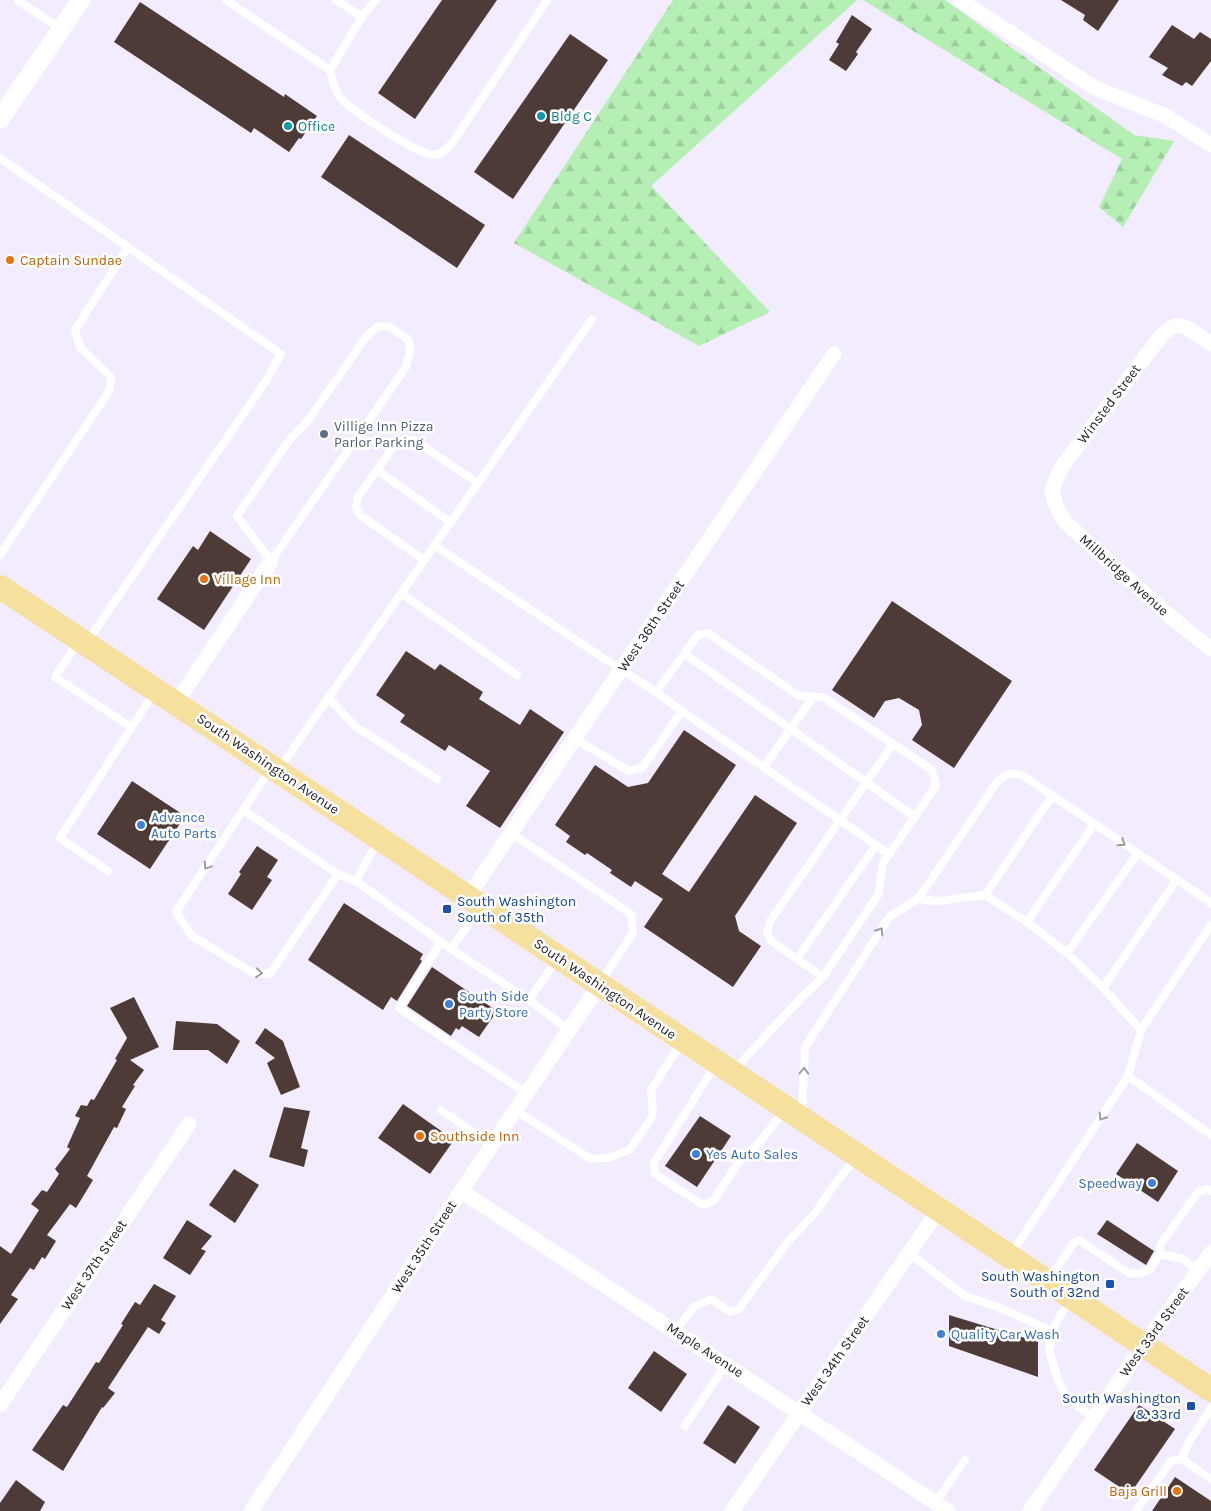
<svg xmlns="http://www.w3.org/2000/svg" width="1211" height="1511" font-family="Karla,sans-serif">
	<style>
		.forest { fill: url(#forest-firs) }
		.building { fill: #4e3b37 }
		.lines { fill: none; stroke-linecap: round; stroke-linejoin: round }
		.service { stroke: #fff; stroke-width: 8 }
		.minor { stroke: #fff; stroke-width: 15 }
		.tertiary { stroke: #fff; stroke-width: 19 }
		.primary { stroke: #f5e09e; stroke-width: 24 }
		.oneway { stroke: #9d9c9e }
		.culture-dot { fill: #0f9aa8; stroke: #fff; stroke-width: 2 }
		.food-dot { fill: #e8710a; stroke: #fff; stroke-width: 2 }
		.service-dot { fill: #5c6f8a; stroke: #fff; stroke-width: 2 }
		.shop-dot { fill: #3f7fe0; stroke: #fff; stroke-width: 2 }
		.transit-dot { fill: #1a4fb4; stroke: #fff; stroke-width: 2 }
		.labels { text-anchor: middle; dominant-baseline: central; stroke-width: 5; stroke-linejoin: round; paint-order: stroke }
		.culture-label { font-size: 14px; fill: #0d838f; stroke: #fff; text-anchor: start }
		.food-label { font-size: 14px; fill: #c56008; stroke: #fff; text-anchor: start }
		.street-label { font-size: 14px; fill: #252228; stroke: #fff }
		.service-label { font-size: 14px; fill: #4e5e75; stroke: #fff; text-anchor: start }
		.shop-label { font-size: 14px; fill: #366cbe; stroke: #fff; text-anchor: start }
		.transit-label { font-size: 14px; fill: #164399; stroke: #fff; text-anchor: end }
	</style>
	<defs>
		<pattern id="forest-firs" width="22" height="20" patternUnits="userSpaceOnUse" patternTransform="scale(1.25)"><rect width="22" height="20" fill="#b6efb4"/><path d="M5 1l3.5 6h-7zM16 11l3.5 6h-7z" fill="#9ccd9b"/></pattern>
	</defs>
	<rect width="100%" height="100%" fill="#f3ebfe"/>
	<g class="forest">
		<path d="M673 0H857L651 186 770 312 699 346 514 243Z"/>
		<path d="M863 0H945L1134 135 1174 141 1123 227 1099 207 1122 159Z"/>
	</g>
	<g class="building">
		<path d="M442 0H497L415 119 378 93Z"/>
		<path d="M1061 0H1119L1098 31 1083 20 1085 15Z"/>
		<path d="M140 2 284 97 285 94 317 116 301 139 299 138 289 152 254 128 251 133 114 42Z"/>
		<path d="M852 15 872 29 856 52 858 54 846 71 829 60 839 44 836 42Z"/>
		<path d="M1172 25 1194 39 1200 32 1211 39V61L1192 86 1186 82 1182 86 1162 75 1168 68 1149 57Z"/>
		<path d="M570 34 608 60 513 199 474 172Z"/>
		<path d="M349 135 485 225 457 268 321 177Z"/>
		<path d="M210 531 251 559 204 630 157 599 193 546 198 550Z"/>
		<path d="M892 601 1012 681 954 768 912 740 922 725 919 710 899 698 885 701 874 718 832 690Z"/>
		<path d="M406 651 435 670 440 664 483 692 479 699 520 725 530 709 564 732 500 828 466 806 490 771 449 745 445 751 400 722 405 715 376 695Z"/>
		<path d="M684 730 736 765 662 874 689 892 755 795 797 823 735 916 739 931 761 946 733 987 644 927 663 899 635 881 631 887 610 873 612 870 587 853 585 855 566 842 570 836 555 825 595 765 628 787 648 783Z"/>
		<path d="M132 781 185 816 150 869 97 834Z"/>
		<path d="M257 846 278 860 267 877 272 880 252 910 228 894 241 874 239 872Z"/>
		<path d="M344 903 423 954 420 959 422 961 397 1001 391 997 383 1010 308 960Z"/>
		<path d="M432 967 497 1011 479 1037 462 1026 459 1030 456 1028 451 1036 407 1006Z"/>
		<path d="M134 997 159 1047 130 1060 144 1070 133 1085 135 1086 122 1107 126 1109 117 1128 114 1127 87 1176 93 1180 76 1208 70 1204 47 1235 56 1241 45 1259 42 1257 34 1270 30 1268 11 1295 18 1299 0 1324V1246L11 1254 39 1210 31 1204 42 1190 47 1192 59 1174 55 1169 70 1149 67 1147 80 1118 75 1116 81 1105 87 1106 91 1099 94 1100 117 1060 115 1059 127 1038 110 1008Z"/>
		<path d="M176 1021 217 1024 240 1041 227 1064 208 1050H173Z"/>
		<path d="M265 1028 283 1041 300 1087 281 1095 267 1063 275 1058 255 1043Z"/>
		<path d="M403 1104 454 1140 430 1174 378 1138Z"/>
		<path d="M284 1107 310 1111 301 1148 308 1150 304 1167 269 1157Z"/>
		<path d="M700 1116 731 1136 697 1187 665 1166Z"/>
		<path d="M1137 1143 1178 1171 1158 1202 1116 1174Z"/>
		<path d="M234 1169 259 1185 235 1223 209 1205Z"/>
		<path d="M187 1220 212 1236 201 1249 206 1251 190 1275 163 1258Z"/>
		<path d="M1107 1220 1154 1251 1146 1265 1097 1234Z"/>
		<path d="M154 1284 176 1296 161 1320 166 1323 159 1334 148 1327 108 1388 115 1393 103 1408 102 1407 63 1471 32 1450 63 1405 67 1407 96 1362 99 1363 123 1325 121 1324 135 1302 140 1305Z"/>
		<path d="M949 1315 1038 1342V1377L949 1346Z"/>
		<path d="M654 1351 687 1374 661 1412 628 1388Z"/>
		<path d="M728 1405 760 1427 735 1464 703 1443Z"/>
		<path d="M1139 1405 1175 1429 1130 1494 1094 1470Z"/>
		<path d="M1175 1477 1211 1501V1511H1152Z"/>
		<path d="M16 1480 45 1502 40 1511H0V1503Z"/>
	</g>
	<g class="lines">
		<g class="service">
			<path d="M17 0 61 29"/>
			<path d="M226 0 330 70"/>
			<path d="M336 0 362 17"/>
			<path d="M376 0 362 17 330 70C332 79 334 88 339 96 347 108 420 156 434 155 442 155 448 147 453 142L547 0"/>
			<path d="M0 158 281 354 266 381 87 642"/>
			<path d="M388 326 409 340 410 352 406 367 271 561 237 516 290 439 307 422 366 337 377 327Z"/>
			<path d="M377 470 450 522"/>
			<path d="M434 545 603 658 656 692 698 635 708 633 799 696 823 697 932 770 936 786 883 863 878 895 823 977 801 998 733 1071"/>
			<path d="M0 555 110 390 111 377 80 347 75 330 128 247"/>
			<path d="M424 560 360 515 356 507 358 497 396 443 405 439 414 440 478 483"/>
			<path d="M401 593 517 675"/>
			<path d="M79 641 55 677 131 727"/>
			<path d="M685 654 915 817"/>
			<path d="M328 697 355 726 437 779"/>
			<path d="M682 711 889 854"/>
			<path d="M575 739 629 771 642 768 682 711 656 692"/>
			<path d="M764 767 813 697"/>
			<path d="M271 768 243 810 338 874 356 881 378 841"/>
			<path d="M279 769 592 319"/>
			<path d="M243 810 176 912 192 936 253 973 270 974 338 874"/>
			<path d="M511 833 631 914 633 933 600 983"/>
			<path d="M108 871 60 838 155 691"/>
			<path d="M356 881 451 949 479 909"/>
			<path d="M985 895 1052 796"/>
			<path d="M1027 922 1094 824"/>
			<path d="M441 942 399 1008 526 1093"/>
			<path d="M451 949 529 1000 569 1030"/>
			<path d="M1067 953 1138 853"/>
			<path d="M797 959 876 845"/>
			<path d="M823 977 771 941 767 932 770 921 893 744"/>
			<path d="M1103 988 1177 879"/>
			<path d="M529 1000 556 961"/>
			<path d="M1141 1030 1103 988 1067 953 1027 922 985 895 937 901 918 899 997 782C1006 774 1011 772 1022 775L1207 900 1211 904"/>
			<path d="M716 1064 654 1163 655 1174 703 1205 713 1201 742 1157 759 1143 784 1111"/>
			<path d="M1128 1076 1211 1135"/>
			<path d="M441 1110 492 1145"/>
			<path d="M515 1110 591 1159 608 1158 629 1150 651 1119 653 1110 651 1090 682 1042"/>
			<path d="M802 1115 805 1047 890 916 918 899"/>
			<path d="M909 1253 965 1296 998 1307 1054 1332"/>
			<path d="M1160 1254 1183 1259 1198 1271"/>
			<path d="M1010 1256 1128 1076 1141 1030 1211 925"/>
			<path d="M1049 1279 1074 1243 1079 1240 1129 1273 1140 1274 1150 1269 1160 1254V1245L1198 1192 1207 1189 1211 1191"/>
			<path d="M1070 1300 1055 1325 1049 1350 1058 1380 1067 1398 1094 1418"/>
			<path d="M675 1331 694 1307 711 1299 730 1312 739 1309 786 1244 816 1212 834 1185 856 1158"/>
			<path d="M1211 1408 1186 1447 1182 1459 1211 1479"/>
			<path d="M685 1426 726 1364"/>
			<path d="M935 1503 965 1460"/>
			<path d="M1136 1511 1171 1461 1182 1459"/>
		</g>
		<g class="minor">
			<path d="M960 0 1095 88 1166 116 1211 145"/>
			<path d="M1211 344C1203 339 1184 323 1175 326 1170 327 1165 333 1161 336L1064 464 1058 475 1052 490 1056 506 1066 523 1172 618 1211 649"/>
			<path d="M176 703 271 561"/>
			<path d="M467 898 834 354"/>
			<path d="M461 1191 948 1511"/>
			<path d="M0 1405 189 1124"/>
			<path d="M251 1511 461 1191 600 984"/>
			<path d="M732 1511 938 1211"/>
			<path d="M1030 1511 1143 1346 1211 1253"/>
		</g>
		<path class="tertiary" d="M0 119 81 0"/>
		<path class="primary" d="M0 587C404 854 806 1124 1211 1390"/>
	</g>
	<defs><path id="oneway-chevron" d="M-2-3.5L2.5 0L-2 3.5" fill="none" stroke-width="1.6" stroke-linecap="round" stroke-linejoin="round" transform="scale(1.25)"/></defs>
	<g class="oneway">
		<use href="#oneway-chevron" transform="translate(1122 843) rotate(34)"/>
		<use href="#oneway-chevron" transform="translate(207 866) rotate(124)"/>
		<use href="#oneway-chevron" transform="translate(880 931) rotate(-57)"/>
		<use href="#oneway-chevron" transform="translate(259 973) rotate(5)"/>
		<use href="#oneway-chevron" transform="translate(804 1071) rotate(-88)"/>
		<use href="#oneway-chevron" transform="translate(1102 1117) rotate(123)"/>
	</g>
	<g class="culture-dot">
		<circle cx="541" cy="116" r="5"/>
		<circle cx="288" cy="126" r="5"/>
	</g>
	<g class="food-dot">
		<circle cx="10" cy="260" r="5"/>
		<circle cx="204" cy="579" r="5"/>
		<circle cx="420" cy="1136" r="5"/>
		<circle cx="1177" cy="1491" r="5"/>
	</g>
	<circle class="service-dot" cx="324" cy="434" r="5"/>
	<g class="shop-dot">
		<circle cx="141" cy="825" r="5"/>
		<circle cx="449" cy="1004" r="5"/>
		<circle cx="696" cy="1154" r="5"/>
		<circle cx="1152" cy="1183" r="5"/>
		<circle cx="941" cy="1334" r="5"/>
	</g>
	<g class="transit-dot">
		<rect x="442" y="904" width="10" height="10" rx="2.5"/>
		<rect x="1105" y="1279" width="10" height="10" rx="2.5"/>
		<rect x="1186" y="1401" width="10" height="10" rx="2.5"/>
	</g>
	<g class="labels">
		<g class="culture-label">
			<text x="551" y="116">Bldg C</text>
			<text x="298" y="126">Office</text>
		</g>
		<g class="food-label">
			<text x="20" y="260">Captain Sundae</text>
			<text x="214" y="579">Village Inn</text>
			<text x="430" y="1136">Southside Inn</text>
			<text x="1167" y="1491" text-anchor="end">Baja Grill</text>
		</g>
		<g class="street-label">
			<text transform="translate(1109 404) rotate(-53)">Winsted Street</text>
			<text transform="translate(1124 575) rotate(42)">Millbridge Avenue</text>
			<text transform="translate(651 626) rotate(-56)">West 36th Street</text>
			<text transform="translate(268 764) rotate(34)">South Washington Avenue</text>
			<text transform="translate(605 989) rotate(34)">South Washington Avenue</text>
			<text transform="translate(424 1247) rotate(-57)">West 35th Street</text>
			<text transform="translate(94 1265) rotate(-56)">West 37th Street</text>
			<text transform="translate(1154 1332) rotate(-54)">West 33rd Street</text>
			<text transform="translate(705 1350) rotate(33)">Maple Avenue</text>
			<text transform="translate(835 1361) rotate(-55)">West 34th Street</text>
		</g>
		<g class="service-label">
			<text x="334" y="426">Villige Inn Pizza<tspan x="334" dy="16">Parlor Parking</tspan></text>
		</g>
		<g class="shop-label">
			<text x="151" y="817">Advance<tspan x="151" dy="16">Auto Parts</tspan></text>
			<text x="459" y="996">South Side<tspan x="459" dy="16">Party Store</tspan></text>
			<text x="706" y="1154">Yes Auto Sales</text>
			<text x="1142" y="1183" text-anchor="end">Speedway</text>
			<text x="951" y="1334">Quality Car Wash</text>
		</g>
		<g class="transit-label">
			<text x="457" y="901" text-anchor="start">South Washington<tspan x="457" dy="16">South of 35th</tspan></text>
			<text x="1100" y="1276">South Washington<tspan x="1100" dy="16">South of 32nd</tspan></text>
			<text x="1181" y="1398">South Washington<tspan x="1181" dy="16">&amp; 33rd</tspan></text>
		</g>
	</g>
</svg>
